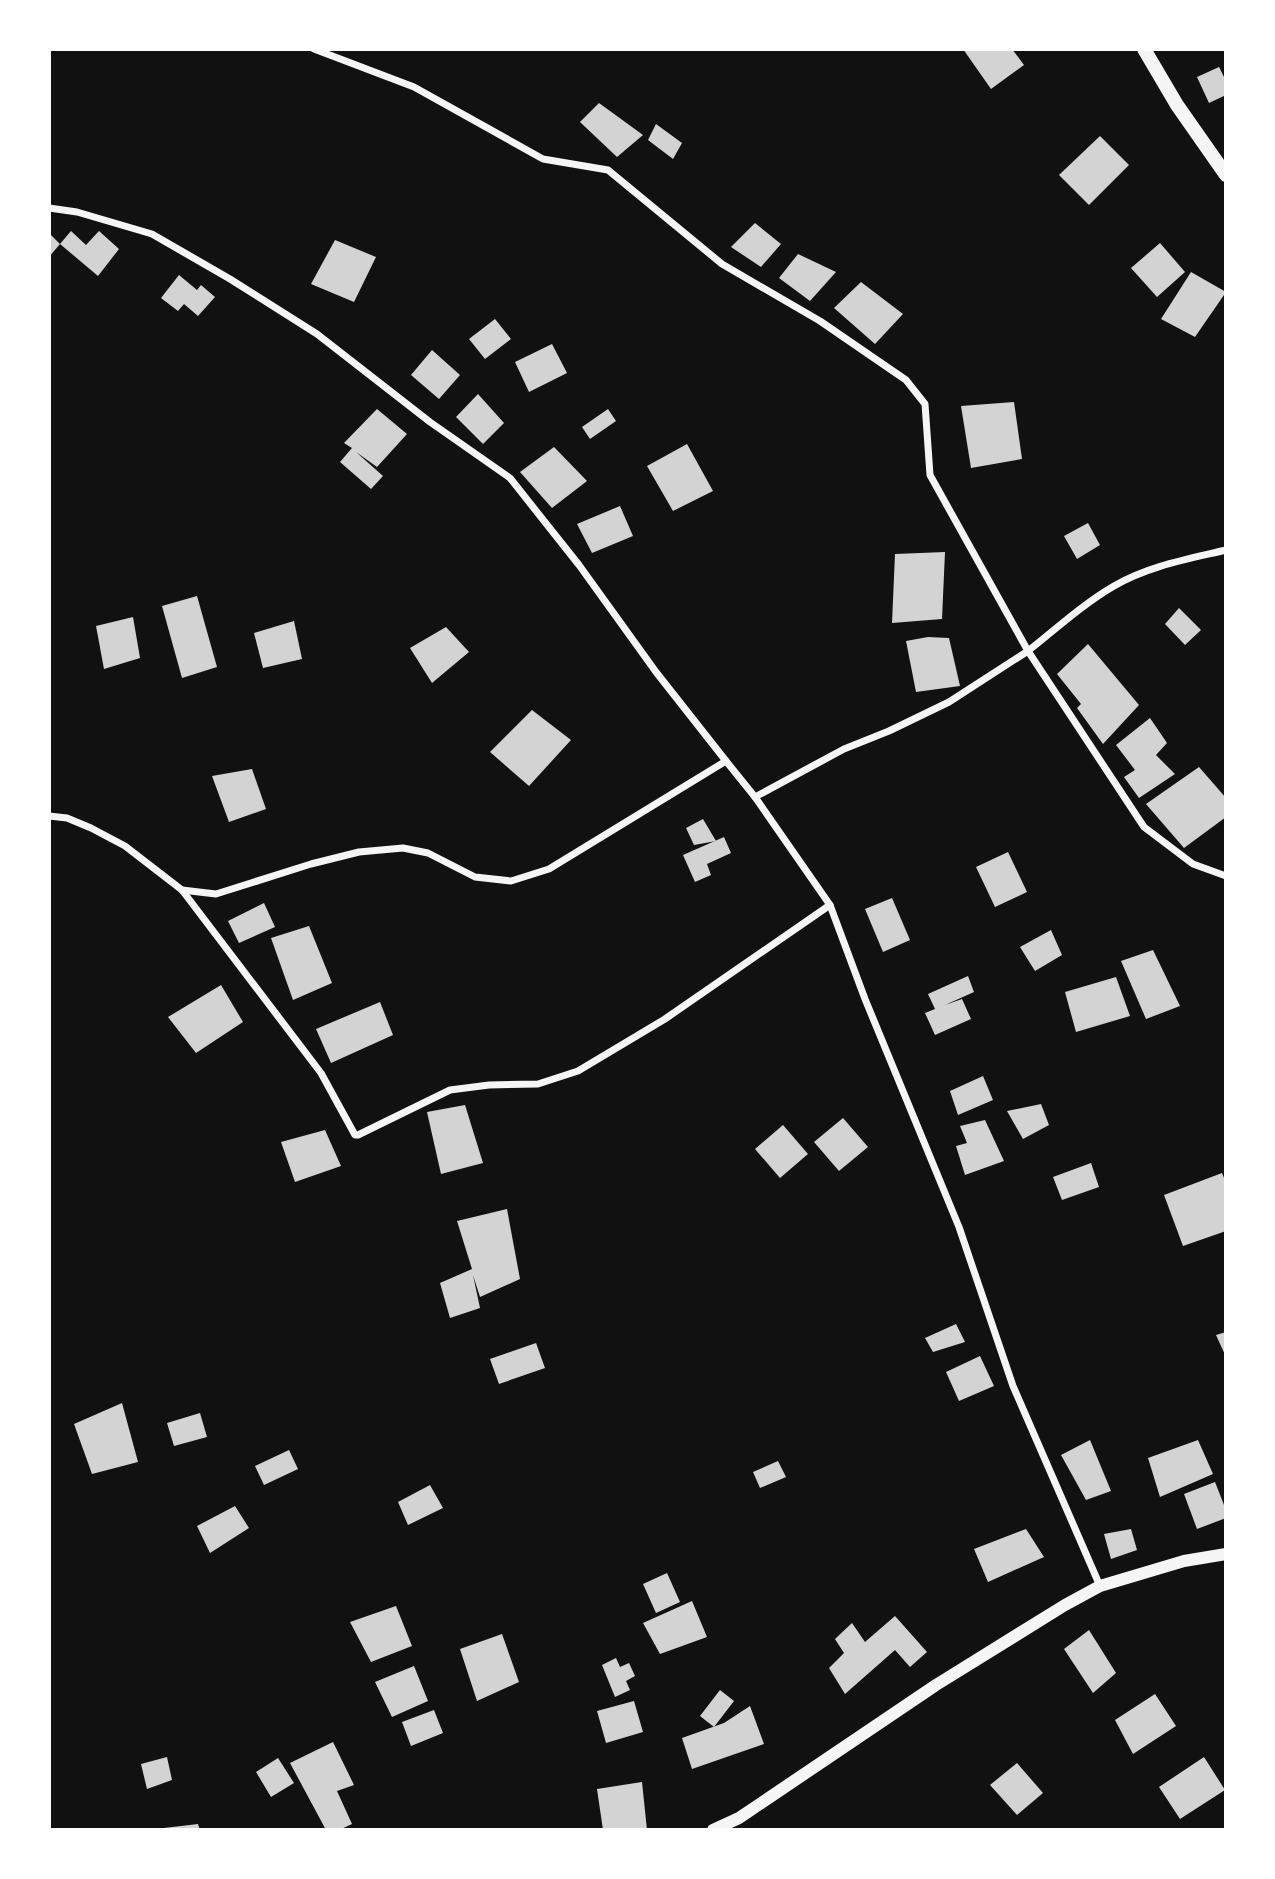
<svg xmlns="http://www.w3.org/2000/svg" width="1275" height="1879" font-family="'Libre Baskerville',serif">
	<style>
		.building { fill: #d3d3d3 }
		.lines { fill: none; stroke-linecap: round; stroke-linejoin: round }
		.minor { stroke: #f5f5f5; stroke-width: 7 }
		.tertiary { stroke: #f5f5f5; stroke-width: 12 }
		.secondary { stroke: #f5f5f5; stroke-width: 14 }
	</style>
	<rect width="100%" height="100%" fill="#111"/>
	<g class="building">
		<path d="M963 49H1012L1024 65 991 89Z"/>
		<path d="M1219 67 1226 81V95L1209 103 1197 77Z"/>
		<path d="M599 103 643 135 617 157 580 122Z"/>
		<path d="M656 124 682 143 673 159 648 140Z"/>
		<path d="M1100 136 1129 165 1089 205 1059 175Z"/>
		<path d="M755 223 781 244 761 267 731 247Z"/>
		<path d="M71 231 86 245 99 231 119 249 98 276 60 244 49 257V233L60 244Z"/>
		<path d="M335 240 376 257 354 302 311 284Z"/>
		<path d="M1160 243 1185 272 1157 297 1131 268Z"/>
		<path d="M798 254 836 272 810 301 779 278Z"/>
		<path d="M1191 272 1226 292 1195 337 1161 319Z"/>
		<path d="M179 275 197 290 201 285 215 297 198 316 184 304 178 311 161 298Z"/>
		<path d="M861 282 903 314 875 344 834 308Z"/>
		<path d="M495 319 511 339 485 359 469 339Z"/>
		<path d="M552 344 567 373 529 392 515 362Z"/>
		<path d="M432 350 460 375 439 399 411 375Z"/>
		<path d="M478 394 504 423 483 444 456 417Z"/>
		<path d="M1014 402 1022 459 971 468 961 406Z"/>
		<path d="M377 409 407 434 377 467 356 452 383 476 371 489 340 462 352 448 344 443Z"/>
		<path d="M608 409 616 421 590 439 582 427Z"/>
		<path d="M687 444 713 491 673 511 647 466Z"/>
		<path d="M554 447 587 481 552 508 520 472Z"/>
		<path d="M620 506 633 536 592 553 577 524Z"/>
		<path d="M1088 523 1100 545 1077 559 1064 536Z"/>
		<path d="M945 552 942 619 892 623 895 554Z"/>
		<path d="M197 596 217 667 182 678 162 606Z"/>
		<path d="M1179 608 1201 630 1185 645 1165 624Z"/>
		<path d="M133 617 140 658 104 669 96 626Z"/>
		<path d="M294 621 302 659 263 668 254 633Z"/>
		<path d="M446 627 469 652 432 683 410 648Z"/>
		<path d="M928 637 949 638 960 686 916 692 906 641Z"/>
		<path d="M1088 644 1139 705 1103 744 1077 708 1081 704 1057 674Z"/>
		<path d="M532 710 571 740 529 786 490 752Z"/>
		<path d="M1150 718 1167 743 1156 755 1175 774 1139 798 1124 777 1135 770 1116 745Z"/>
		<path d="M1199 767 1226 798V817L1184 848 1146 804Z"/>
		<path d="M252 769 266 809 229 822 212 776Z"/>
		<path d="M703 819 716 841 694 845 686 828Z"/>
		<path d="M724 837 731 853 707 864 711 875 695 882 683 855Z"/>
		<path d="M1008 852 1027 892 995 907 976 867Z"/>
		<path d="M892 898 910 940 883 952 865 909Z"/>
		<path d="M264 903 275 927 239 943 228 921Z"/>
		<path d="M309 926 332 983 293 1000 271 938Z"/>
		<path d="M1051 930 1062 955 1035 971 1020 947Z"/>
		<path d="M1153 950 1180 1006 1146 1019 1121 961Z"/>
		<path d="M968 976 974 992 945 1005 962 999 971 1019 935 1035 925 1013 935 1009 928 994Z"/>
		<path d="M1116 977 1130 1016 1076 1032 1065 992Z"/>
		<path d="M221 985 243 1022 196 1053 168 1017Z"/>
		<path d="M380 1002 393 1035 331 1063 316 1029Z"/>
		<path d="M983 1076 993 1100 958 1115 950 1091Z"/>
		<path d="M1041 1104 1049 1125 1023 1139 1007 1111Z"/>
		<path d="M465 1105 483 1163 441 1174 427 1112Z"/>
		<path d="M843 1118 868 1147 839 1171 814 1142Z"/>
		<path d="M985 1120 1004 1161 965 1175 956 1146 967 1143 960 1126Z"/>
		<path d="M783 1125 808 1154 780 1178 755 1149Z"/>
		<path d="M325 1130 341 1166 295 1182 281 1142Z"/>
		<path d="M1091 1163 1099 1187 1062 1200 1053 1177Z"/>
		<path d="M1222 1173 1226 1183V1231L1183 1246 1164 1195Z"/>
		<path d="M507 1209 520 1279 480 1297 473 1275 480 1308 450 1318 440 1283 472 1269 457 1221Z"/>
		<path d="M956 1324 965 1342 933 1352 925 1338Z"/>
		<path d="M1226 1332V1357L1216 1335Z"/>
		<path d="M536 1343 545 1368 499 1384 490 1359Z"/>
		<path d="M980 1356 994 1386 959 1401 946 1372Z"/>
		<path d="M122 1403 138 1462 92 1474 74 1424Z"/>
		<path d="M200 1413 207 1437 174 1446 167 1423Z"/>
		<path d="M1090 1440 1111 1491 1086 1500 1061 1455Z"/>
		<path d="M1198 1440 1213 1474 1160 1497 1148 1458Z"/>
		<path d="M289 1450 298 1469 264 1485 255 1466Z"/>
		<path d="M778 1461 786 1477 760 1488 753 1472Z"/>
		<path d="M1215 1482 1226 1510V1518L1197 1529 1184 1494Z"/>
		<path d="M430 1485 443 1508 408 1525 398 1502Z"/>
		<path d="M235 1506 249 1528 210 1553 197 1526Z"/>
		<path d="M1026 1529 1044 1557 988 1582 974 1549Z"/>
		<path d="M1131 1529 1137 1550 1111 1559 1104 1534Z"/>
		<path d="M667 1573 680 1602 656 1613 643 1584Z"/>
		<path d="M692 1601 707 1637 660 1654 643 1623Z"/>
		<path d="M396 1606 412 1646 371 1662 350 1622Z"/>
		<path d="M895 1616 927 1652 910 1667 895 1650 845 1694 829 1668 844 1653 835 1639 852 1623 865 1642Z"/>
		<path d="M1089 1630 1116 1673 1093 1693 1064 1649Z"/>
		<path d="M502 1634 519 1682 477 1701 460 1649Z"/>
		<path d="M616 1658 620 1667 629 1663 635 1676 626 1681 630 1690 615 1697 602 1665Z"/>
		<path d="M414 1666 428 1701 392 1717 375 1682Z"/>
		<path d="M720 1690 734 1701 714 1727 700 1716Z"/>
		<path d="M1155 1694 1176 1726 1133 1754 1115 1720Z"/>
		<path d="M634 1701 643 1732 606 1743 597 1711Z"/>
		<path d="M750 1706 764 1744 692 1769 682 1738 724 1723Z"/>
		<path d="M434 1710 443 1733 411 1746 402 1722Z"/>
		<path d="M333 1742 354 1785 337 1791 352 1824 339 1830H326L290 1763Z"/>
		<path d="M167 1757 172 1780 147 1789 141 1764Z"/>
		<path d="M1204 1757 1225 1790 1180 1819 1159 1787Z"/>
		<path d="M278 1758 294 1783 271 1797 256 1772Z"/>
		<path d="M1017 1763 1043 1793 1017 1815 990 1785Z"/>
		<path d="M642 1782 647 1830H603L597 1789Z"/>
		<path d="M198 1824 200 1830H164V1828Z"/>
	</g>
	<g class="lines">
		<g class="minor">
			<path d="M314 49 414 87 543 159 608 170 722 264 820 321 906 380 925 404 930 475 1028 651 949 702 889 731 844 749 755 797"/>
			<path d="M49 208 77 212 152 234 230 279 317 334 430 422 510 478 579 565 656 672 726 761"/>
			<path d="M1226 550C1188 559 1148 566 1114 586 1083 604 1056 629 1028 651L1144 827 1193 864 1226 876"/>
			<path d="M49 816 67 818 91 828 125 846 182 890 216 894 311 864 359 852 403 848 428 853 475 877 511 881 549 869 726 761 755 797 830 905 865 999 959 1227 1013 1386 1100 1586"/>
			<path d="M182 890 321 1073 355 1135H358L450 1090 489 1085 538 1084 578 1071 665 1019 830 905"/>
		</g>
		<path class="tertiary" d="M713 1830 739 1818 936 1685 1065 1605 1100 1586 1184 1561 1226 1554"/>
		<path class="secondary" d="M1144 49 1177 105 1226 175"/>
	</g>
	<rect width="1275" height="1879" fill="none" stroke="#ffffff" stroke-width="102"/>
</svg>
